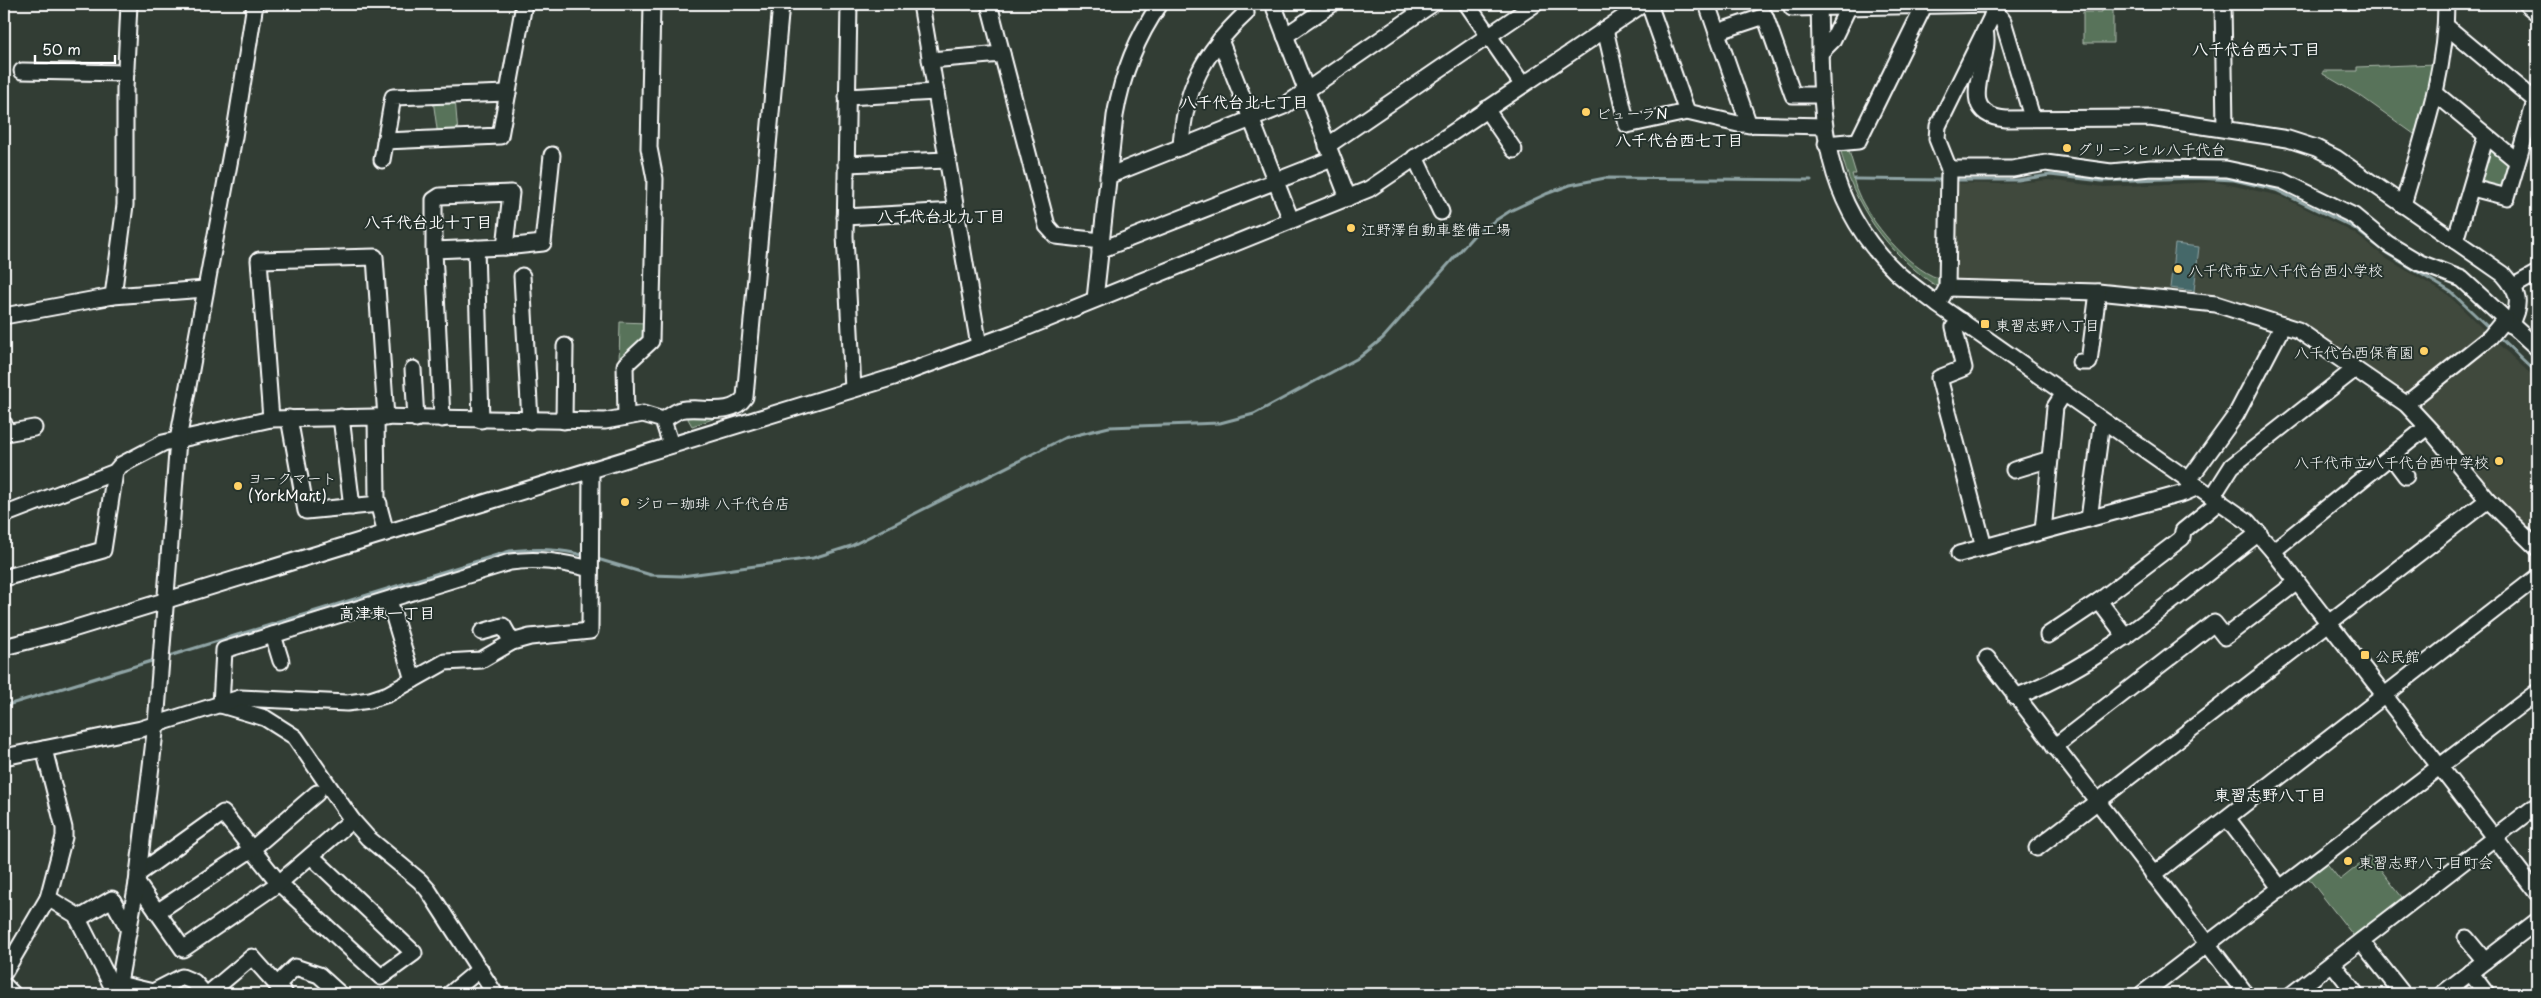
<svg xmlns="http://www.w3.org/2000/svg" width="2541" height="998" font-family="'Playpen Sans','Klee One',sans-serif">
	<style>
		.built { fill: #41483c }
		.green { fill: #58735a; stroke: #acb9ac }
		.water { fill: #446769; stroke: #8fa4a5 }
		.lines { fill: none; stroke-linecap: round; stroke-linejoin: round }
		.stream { stroke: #8fa4a5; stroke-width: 3 }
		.minor-casing { stroke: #fff; stroke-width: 19 }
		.minor { stroke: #26332d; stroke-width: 15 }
		.poi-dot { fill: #ffd166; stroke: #26332d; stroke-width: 2 }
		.labels { text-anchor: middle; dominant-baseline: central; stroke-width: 4; stroke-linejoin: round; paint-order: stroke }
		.poi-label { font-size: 15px; fill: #fff; stroke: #26332d; text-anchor: start }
		.neighbourhood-label { font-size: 16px; font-weight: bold; fill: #fff; stroke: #26332d }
	</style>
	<rect width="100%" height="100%" fill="#323d34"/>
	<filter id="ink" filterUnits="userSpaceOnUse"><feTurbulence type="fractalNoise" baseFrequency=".02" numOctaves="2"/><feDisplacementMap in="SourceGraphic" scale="10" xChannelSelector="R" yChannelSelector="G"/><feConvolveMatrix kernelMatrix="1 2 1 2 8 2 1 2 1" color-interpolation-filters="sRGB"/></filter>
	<g filter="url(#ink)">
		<g class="built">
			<path d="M2049 180 2104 187 2216 182 2280 196 2354 233 2387 259 2448 295 2487 333 2407 397 2363 369 2218 300 1954 283 1953 214 1956 213 1957 183 2000 184Z"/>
			<path d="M2494 340 2537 380V543L2491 498 2413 404Z"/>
		</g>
		<g class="green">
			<path d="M2102 7H2113V43H2083V12H2102Z"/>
			<path d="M2436 64 2419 133 2414 134 2362 97 2323 74V71H2357V67Z"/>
			<path d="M455 98 458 134 438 136 433 100Z"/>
			<path d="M2487 145 2512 161 2501 193 2477 181Z"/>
			<path d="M1840 147H1860L1849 151 1856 174H1852C1854 180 1855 187 1858 193 1869 220 1909 269 1938 278V285L1936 286C1888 253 1852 205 1840 147Z"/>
			<path d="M620 322 647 323 646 339 619 364Z"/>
			<path d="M737 411 692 426 688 419 689 416Z"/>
			<path d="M2370 856 2405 901 2356 939 2306 875 2324 860 2340 880Z"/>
		</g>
		<path class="water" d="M2175 244 2199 247 2194 291 2170 288Z"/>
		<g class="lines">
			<g class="stream">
				<path d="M1855 179 1945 180"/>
				<path d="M1953 180H2018L2050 175 2102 181 2196 178 2234 180 2276 190 2354 228 2388 254 2451 292 2491 330"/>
				<path d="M2498 336 2537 373"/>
				<path d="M594 558 651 575 682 576 813 558 851 546 1064 438 1109 427 1220 423 1254 414 1360 357 1383 338 1476 233 1510 211 1546 194 1570 185 1605 178 1811 180"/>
				<path d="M166 657 510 551C536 549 560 548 585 556"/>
				<path d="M4 706 155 660"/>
			</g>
			<defs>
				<g id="minor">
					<path d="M849 4 845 236 853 389"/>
					<path d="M921 4 979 346"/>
					<path d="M989 4 1047 226 1056 236 1101 241"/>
					<path d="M1273 4 1348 198"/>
					<path d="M1467 4 1522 84"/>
					<path d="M1649 4 1687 112"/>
					<path d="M1707 4 1749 125"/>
					<path d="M1791 4 1792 8 1997 4"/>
					<path d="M1819 4C1822 106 1815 195 1896 272 1909 284 1924 294 1938 305L2247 521 2273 551 2537 893"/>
					<path d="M2223 4 2225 128"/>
					<path d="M2526 4 2537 13"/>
					<path d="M1992 15 2000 17 2003 21 2032 117"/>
					<path d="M2446 26 2537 102"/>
					<path d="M1605 29 1627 125 1687 112 1738 124 1824 126"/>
					<path d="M1985 31C1993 60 1951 114 2006 119L2150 118 2288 139 2316 148 2336 158 2503 274C2519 292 2522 303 2510 325"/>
					<path d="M1717 32 1765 16 1793 95H1822"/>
					<path d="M1285 36 1332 4"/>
					<path d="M1220 40 1291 220"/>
					<path d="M1820 53 1832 41 1849 6"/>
					<path d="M930 60 1002 54"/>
					<path d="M22 71 126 73"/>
					<path d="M2435 93 2517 161"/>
					<path d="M847 97 936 92"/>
					<path d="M1486 109 1514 150"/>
					<path d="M385 141 500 136 524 4"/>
					<path d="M1826 144 1858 141 1924 6"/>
					<path d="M1327 146 1535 4"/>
					<path d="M1181 147C1184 89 1204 52 1246 13L1242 4"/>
					<path d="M1415 157 1441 212"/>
					<path d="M382 160 393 97 508 93"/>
					<path d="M846 164 948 160"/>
					<path d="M1949 169H2012L2046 163 2111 172 2151 168 2226 169 2283 181 2354 216 2388 244 2420 263 2462 279 2537 348"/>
					<path d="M1108 176 1284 106 1432 4"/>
					<path d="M2472 188 2507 197 2537 95"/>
					<path d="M2403 205C2422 138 2446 74 2446 4"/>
					<path d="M845 217 956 211"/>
					<path d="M2455 241 2486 136"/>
					<path d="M505 247 543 243 552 155"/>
					<path d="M476 248 481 420"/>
					<path d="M434 250 505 247 511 193 440 196 434 200V250L442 419"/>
					<path d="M1100 250 1332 159"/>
					<path d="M522 276 530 421"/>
					<path d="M2514 286 2537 273"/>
					<path d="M1947 288 2098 292 2216 304 2298 330 2406 404 2432 432 2488 500 2537 548"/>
					<path d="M113 296 125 205V89L129 4"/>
					<path d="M1942 297 1947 288 1949 169 1937 139 1938 126 1998 4"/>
					<path d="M1095 299 1115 116C1122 75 1136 38 1160 4"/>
					<path d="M4 316 113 296 205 289"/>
					<path d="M1962 321 1954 327 1964 368 1939 378 1984 547"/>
					<path d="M2080 362H2089L2098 292"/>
					<path d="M413 369 416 419"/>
					<path d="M2406 404 2490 337 2504 320"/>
					<path d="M341 417 352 507"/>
					<path d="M376 417 377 499 386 533"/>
					<path d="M626 417 625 365 651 341 655 179 649 148 652 4"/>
					<path d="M289 418 306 511 379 504"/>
					<path d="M271 419 259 260 375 257 386 418"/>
					<path d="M663 420C668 417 675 412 680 410 700 405 731 418 745 397L781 4"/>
					<path d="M564 421 565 346"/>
					<path d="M4 424 6 433 34 428"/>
					<path d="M2391 456 2406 476"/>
					<path d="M2014 470 2050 459"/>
					<path d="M2188 481 2236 415 2283 325"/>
					<path d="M2213 496 2232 466 2355 369"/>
					<path d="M4 515 115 472 121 465 163 443 271 419 376 417 605 421 643 414 663 420 671 445"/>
					<path d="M2089 519 2101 428 2106 423"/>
					<path d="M2043 531 2055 407 2064 393"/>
					<path d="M2273 551 2427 427"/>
					<path d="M1959 554 2184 493 2198 487"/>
					<path d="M4 578 103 550 115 472"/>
					<path d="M389 600 413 680"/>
					<path d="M2099 601 2126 637"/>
					<path d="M482 632 503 626 512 642"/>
					<path d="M273 635 281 661"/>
					<path d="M2048 635 2099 601 2182 538 2183 531 2220 501"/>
					<path d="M4 647 63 632 894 377 1013 333 1369 189 1643 4"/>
					<path d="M1987 658 2246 994"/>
					<path d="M2015 697C2107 662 2181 592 2259 533"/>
					<path d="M221 705 224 650 510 562C538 558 563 562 590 569"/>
					<path d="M221 705 265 718 295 737 352 820 368 838 420 881 428 890 495 994"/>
					<path d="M2054 747 2214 623 2225 637 2297 582"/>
					<path d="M4 757 141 729 240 698 347 703 370 700 388 694 445 662 481 660 512 642 530 637 590 631 591 470"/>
					<path d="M2227 818 2281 889"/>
					<path d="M2037 848 2488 500"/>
					<path d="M138 874 223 813 279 883 381 977 414 953 311 856"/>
					<path d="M2153 875 2537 577"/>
					<path d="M137 883 183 949 279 883 352 820"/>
					<path d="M48 898 76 915 116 994"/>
					<path d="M157 912 252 849 317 793"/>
					<path d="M78 919 112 899 129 930"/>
					<path d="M2466 938 2485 961"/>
					<path d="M2361 941 2403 994"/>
					<path d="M2332 963 2356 994"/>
					<path d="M2470 972 2485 992"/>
					<path d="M4 973 48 898 64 837V828L44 749"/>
					<path d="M119 984 153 992 182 977 194 982 205 994"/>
					<path d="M4 985 13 994"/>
					<path d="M277 985 295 967 319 975 340 994"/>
					<path d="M117 994 137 883 156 724 178 440 234 137 255 4"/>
					<path d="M208 994 252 957 285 994"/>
					<path d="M450 994 480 969"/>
					<path d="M2142 994 2537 692"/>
					<path d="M2292 994 2537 805"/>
					<path d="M2442 994 2537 921"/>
				</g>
			</defs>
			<use href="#minor" class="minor-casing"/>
			<use href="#minor" class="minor"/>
		</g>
	</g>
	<g class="poi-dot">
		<circle cx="1586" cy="112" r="5"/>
		<circle cx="2067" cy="148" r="5"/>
		<circle cx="1351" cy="228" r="5"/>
		<circle cx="2178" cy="269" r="5"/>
		<rect x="1980" y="319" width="10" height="10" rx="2.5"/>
		<circle cx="2424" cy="351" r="5"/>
		<circle cx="2499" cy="461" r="5"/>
		<circle cx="238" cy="486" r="5"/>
		<circle cx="625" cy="502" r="5"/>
		<rect x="2360" y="650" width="10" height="10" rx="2.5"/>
		<circle cx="2348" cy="861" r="5"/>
	</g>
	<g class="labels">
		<g class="poi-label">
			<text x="1596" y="112">ビューラN</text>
			<text x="2077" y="148">グリーンヒル八千代台</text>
			<text x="1361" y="228">江野澤自動車整備工場</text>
			<text x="2188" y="269">八千代市立八千代台西小学校</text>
			<text x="1995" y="324">東習志野八丁目</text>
			<text x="2414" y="351" text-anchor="end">八千代台西保育園</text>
			<text x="2489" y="461" text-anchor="end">八千代市立八千代台西中学校</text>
			<text x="248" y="477">ヨークマート<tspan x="248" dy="17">(YorkMart)</tspan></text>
			<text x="635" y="502">ジロー珈琲 八千代台店</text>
			<text x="2375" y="655">公民館</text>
			<text x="2358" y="861">東習志野八丁目町会</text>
		</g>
		<g class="neighbourhood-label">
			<text x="2256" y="48">八千代台西六丁目</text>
			<text x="1244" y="101">八千代台北七丁目</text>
			<text x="1679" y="139">八千代台西七丁目</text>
			<text x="941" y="215">八千代台北九丁目</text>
			<text x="428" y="221">八千代台北十丁目</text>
			<text x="387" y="612">高津東一丁目</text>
			<text x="2270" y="794">東習志野八丁目</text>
		</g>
	</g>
	<rect width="2541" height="998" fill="none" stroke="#26332d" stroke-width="20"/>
	<rect x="10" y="10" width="2521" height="978" fill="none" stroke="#fff" stroke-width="2" filter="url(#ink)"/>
	<path d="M35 55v8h80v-8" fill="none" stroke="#ffffff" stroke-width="2.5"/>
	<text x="42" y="55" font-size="15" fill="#ffffff" stroke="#26332d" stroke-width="4" paint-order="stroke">50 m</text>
</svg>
